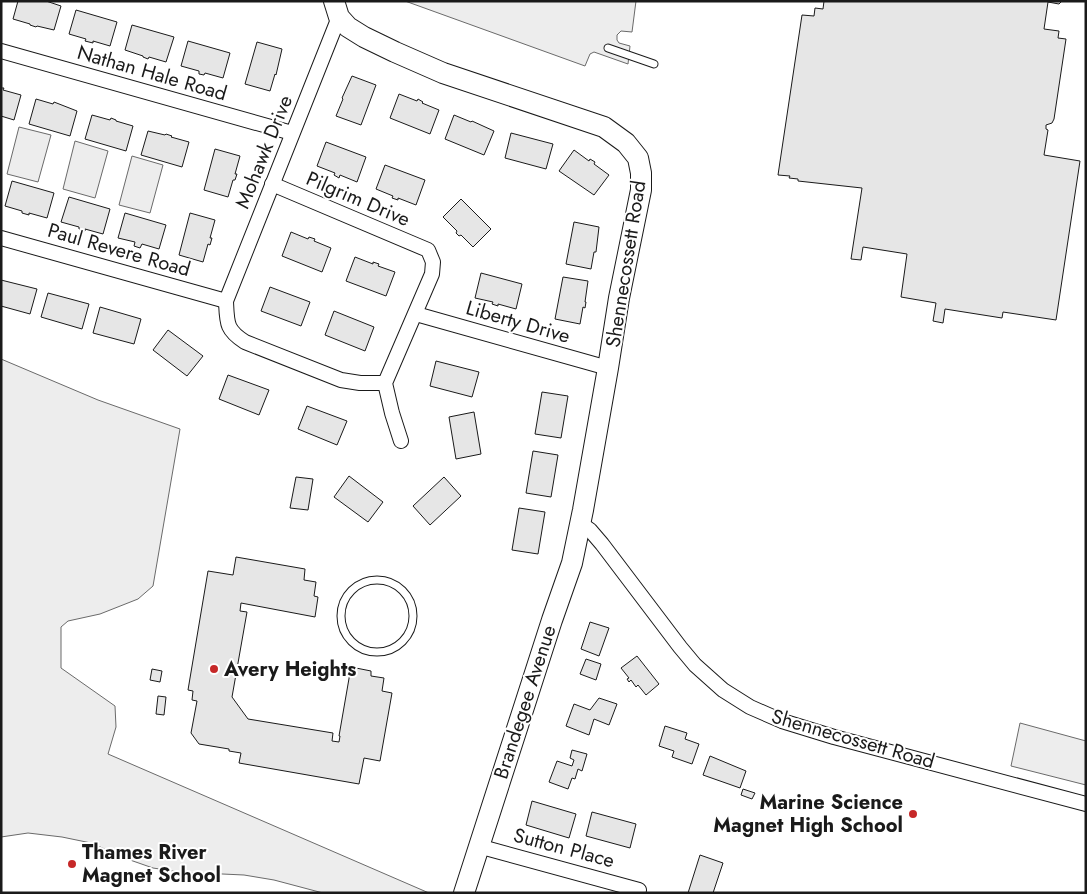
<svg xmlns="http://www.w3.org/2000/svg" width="1087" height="894" font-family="Jost,sans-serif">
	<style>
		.built { fill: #ededed; stroke: #6a6a6a }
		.building { fill: #e6e6e6; stroke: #1a1a1a }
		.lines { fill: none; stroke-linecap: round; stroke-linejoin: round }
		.lane-casing { stroke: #1a1a1a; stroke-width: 9 }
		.street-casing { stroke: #1a1a1a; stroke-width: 16 }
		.secondary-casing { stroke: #1a1a1a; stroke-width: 22 }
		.lane { stroke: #fff; stroke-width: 7 }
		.street { stroke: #fff; stroke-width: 14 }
		.secondary { stroke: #fff; stroke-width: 20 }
		.poi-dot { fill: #c62828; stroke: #fff; stroke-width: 2 }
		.labels { text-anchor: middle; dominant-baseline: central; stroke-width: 4; stroke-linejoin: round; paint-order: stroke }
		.street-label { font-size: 20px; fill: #1a1a1a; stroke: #fff }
		.poi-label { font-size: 20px; font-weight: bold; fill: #1a1a1a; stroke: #fff; text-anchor: start }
	</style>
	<rect width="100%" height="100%" fill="#fff"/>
	<g class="built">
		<path d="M405 1H636L632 32 621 31 617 35V40L619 43 630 46 628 64 594 52 590 54 585 66Z"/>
		<path d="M19 127 51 135 38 182 7 174Z"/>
		<path d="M75 141 108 151 95 198 63 189Z"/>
		<path d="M132 156 163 165 150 213 119 205Z"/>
		<path d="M1 359 98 400 180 429 153 586 138 599 100 614 68 621 61 627V668L115 706 116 727 108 754 429 893H323L274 880 244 875 179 872 153 868 130 860 91 843 62 837 28 833 1 837Z"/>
		<path d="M1020 723 1086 741V785L1011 766Z"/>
	</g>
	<g class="building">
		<path d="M18 1H46L61 6 54 30 37 26 36 27 30 25V24L13 19Z"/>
		<path d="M824 1H1062L1059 4 1048 2 1044 29 1059 31 1058 38 1066 39 1054 119 1052 123 1046 125V129L1048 130 1044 155 1080 161 1056 320 1003 312 1002 318 945 309 943 323 933 321 936 303 901 297 907 254 863 247 861 260 851 259 862 188 798 181V179L789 178 790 176 778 175 802 15 814 16 815 8 823 9Z"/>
		<path d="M76 10 117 22 110 46 93 41V43L85 41 86 39 69 34Z"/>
		<path d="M132 25 174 37 166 62 149 57 148 59 143 57V56L125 50Z"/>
		<path d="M188 41 230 53 223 78 205 73 204 75 199 74V71L181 66Z"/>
		<path d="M257 42 282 49 276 75 275 74 270 91 245 84Z"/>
		<path d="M352 76 376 85 361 125 336 116 343 99 342 98Z"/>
		<path d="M1 88H4L3 90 21 95 14 120 1 116Z"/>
		<path d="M399 94 417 101 418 99 423 102 422 103 439 110 430 134 390 118Z"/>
		<path d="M36 99 53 104 54 102 77 111 70 136 29 124Z"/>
		<path d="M92 115 110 120 111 118 116 120V121L133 126 126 151 85 139Z"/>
		<path d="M454 115 471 122 472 121 494 131 484 155 445 139Z"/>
		<path d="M148 131 165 135 166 134 172 136 171 137 189 142 182 167 141 155Z"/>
		<path d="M511 133 553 144 546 169 505 158Z"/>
		<path d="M326 142 366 157 357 182 340 175 339 178 334 175 335 173 317 166Z"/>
		<path d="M215 149 240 156 235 174H237L235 180H233L228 197 204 190Z"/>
		<path d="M574 150 589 161 590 159 595 162 594 164 609 175 594 195 559 171Z"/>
		<path d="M385 165 425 180 416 205 398 198V200L392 198 393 196 376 189Z"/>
		<path d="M12 181 54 193 47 218 29 213V215L22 213V211L5 206Z"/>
		<path d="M69 197 110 209 103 234 85 229V231L79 229V227L61 222Z"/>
		<path d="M461 199 491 229 473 247 461 235 459 236 456 233 457 231 443 217Z"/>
		<path d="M125 213 166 225 159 249 142 244 140 248 134 246 135 242 118 238Z"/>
		<path d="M190 213 215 220 210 238H212L210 245 208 244 203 262 179 255Z"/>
		<path d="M574 222 599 227 596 252H594L591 269 566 264Z"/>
		<path d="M291 232 308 239 309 237 315 239 314 241 331 248 322 272 282 256Z"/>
		<path d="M355 257 373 264V262L379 264 378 266 395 272 386 296 346 281Z"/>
		<path d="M481 273 522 284 516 309 498 304V306L492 304 493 302 475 298Z"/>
		<path d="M563 277 588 281 585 302H586L585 308 583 307 580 324 555 319Z"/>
		<path d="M1 280 37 289 30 314 1 306Z"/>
		<path d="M270 287 310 302 301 326 261 311Z"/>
		<path d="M48 293 89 304 82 329 41 317Z"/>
		<path d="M100 307 141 319 134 344 93 333Z"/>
		<path d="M334 311 374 327 365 351 325 335Z"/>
		<path d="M168 330 203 356 187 376 153 350Z"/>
		<path d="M436 361 479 372 472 397 430 386Z"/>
		<path d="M228 375 269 390 259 415 219 399Z"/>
		<path d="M542 392 568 396 561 438 535 434Z"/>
		<path d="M307 406 347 421 337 445 298 429Z"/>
		<path d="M474 412 481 454 456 459 449 417Z"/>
		<path d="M533 451 558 455 551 497 526 493Z"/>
		<path d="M349 476 383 502 368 522 334 497Z"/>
		<path d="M296 477 313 479 308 510 290 508Z"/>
		<path d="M444 477 461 496 430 525 413 506Z"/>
		<path d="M519 508 545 512 538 554 512 550Z"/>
		<path d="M236 557 305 569 304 580 316 582 314 596 318 597 315 617 241 603 240 611 247 612 232 697 248 719 333 733 332 741 339 742 340 736H339L351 667 371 671V676L384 678 382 691 392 693 380 761 364 758 359 784 239 763 241 753 229 751V749L199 744 191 733 197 701 192 700 193 691 188 690 208 571 233 575Z"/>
		<path d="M590 622 609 628 599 656 581 649Z"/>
		<path d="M637 656 659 684 646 695 638 685 636 687 631 680 629 682 627 679 629 678 621 668Z"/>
		<path d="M586 659 601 664 596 680 580 674Z"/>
		<path d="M152 669 162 671 160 682 150 680Z"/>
		<path d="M158 696 166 697 164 715 156 714Z"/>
		<path d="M599 698 617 704 609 725 594 719 589 735 566 726 574 704 590 710Z"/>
		<path d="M665 726 687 733 685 739 699 744 692 764 672 757 674 751 659 746Z"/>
		<path d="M572 750 587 754 582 771 578 769 575 779 572 778 568 789 549 782 557 761 572 766 574 760 570 758Z"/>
		<path d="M710 756 746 771 740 788 703 775Z"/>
		<path d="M743 789 755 793 752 799 741 795Z"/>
		<path d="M532 801 576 814 569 838 526 825Z"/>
		<path d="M592 812 636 824 630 848 586 836Z"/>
		<path d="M700 855 723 863 713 893H688Z"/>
	</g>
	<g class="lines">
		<defs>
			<g id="lane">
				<path d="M608 48 654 64"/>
				<circle cx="377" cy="616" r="36"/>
			</g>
			<g id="street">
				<path d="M339 17 226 301C227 323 226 330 245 342L341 380 360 383H385"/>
				<path d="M1 51 292 133"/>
				<path d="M272 184 428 250 433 262 432 274 385 383 392 413 401 441"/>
				<path d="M1 238 226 301"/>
				<path d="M416 314 608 368"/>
				<path d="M580 523 590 530 602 544 680 647 695 665 723 690 750 707 782 721 834 737 1086 804"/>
				<path d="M478 846 639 890"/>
			</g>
			<path id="secondary" d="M334 1 339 17 348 27 364 37 395 52 443 73 604 127 626 143 638 158 641 173V190L619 298 608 368 583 510 572 563 552 620 464 893"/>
		</defs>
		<use href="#lane" class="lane-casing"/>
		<use href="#street" class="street-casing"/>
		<use href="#secondary" class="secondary-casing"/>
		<use href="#lane" class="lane"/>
		<use href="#street" class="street"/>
		<use href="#secondary" class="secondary"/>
	</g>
	<g class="poi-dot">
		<circle cx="214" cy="669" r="5"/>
		<circle cx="913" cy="814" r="5"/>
		<circle cx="72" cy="864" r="5"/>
	</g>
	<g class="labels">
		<g class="street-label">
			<text transform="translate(152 73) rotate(16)">Nathan Hale Road</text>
			<text transform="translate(264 152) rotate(-68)">Mohawk Drive</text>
			<text transform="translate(358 199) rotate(23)">Pilgrim Drive</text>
			<text transform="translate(119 250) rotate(16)">Paul Revere Road</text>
			<text transform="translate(626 264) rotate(-81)">Shennecossett Road</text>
			<text transform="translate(518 322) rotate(16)">Liberty Drive</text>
			<text transform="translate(525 702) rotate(-72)">Brandegee Avenue</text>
			<text transform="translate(853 739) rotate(16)">Shennecossett Road</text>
			<text transform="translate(564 848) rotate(15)">Sutton Place</text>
		</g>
		<g class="poi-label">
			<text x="224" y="669">Avery Heights</text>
			<text x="903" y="802" text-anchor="end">Marine Science<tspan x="903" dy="23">Magnet High School</tspan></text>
			<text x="82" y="852">Thames River<tspan x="82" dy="23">Magnet School</tspan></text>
		</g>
	</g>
	<rect width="1087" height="894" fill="none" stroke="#1a1a1a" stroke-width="5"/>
</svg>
